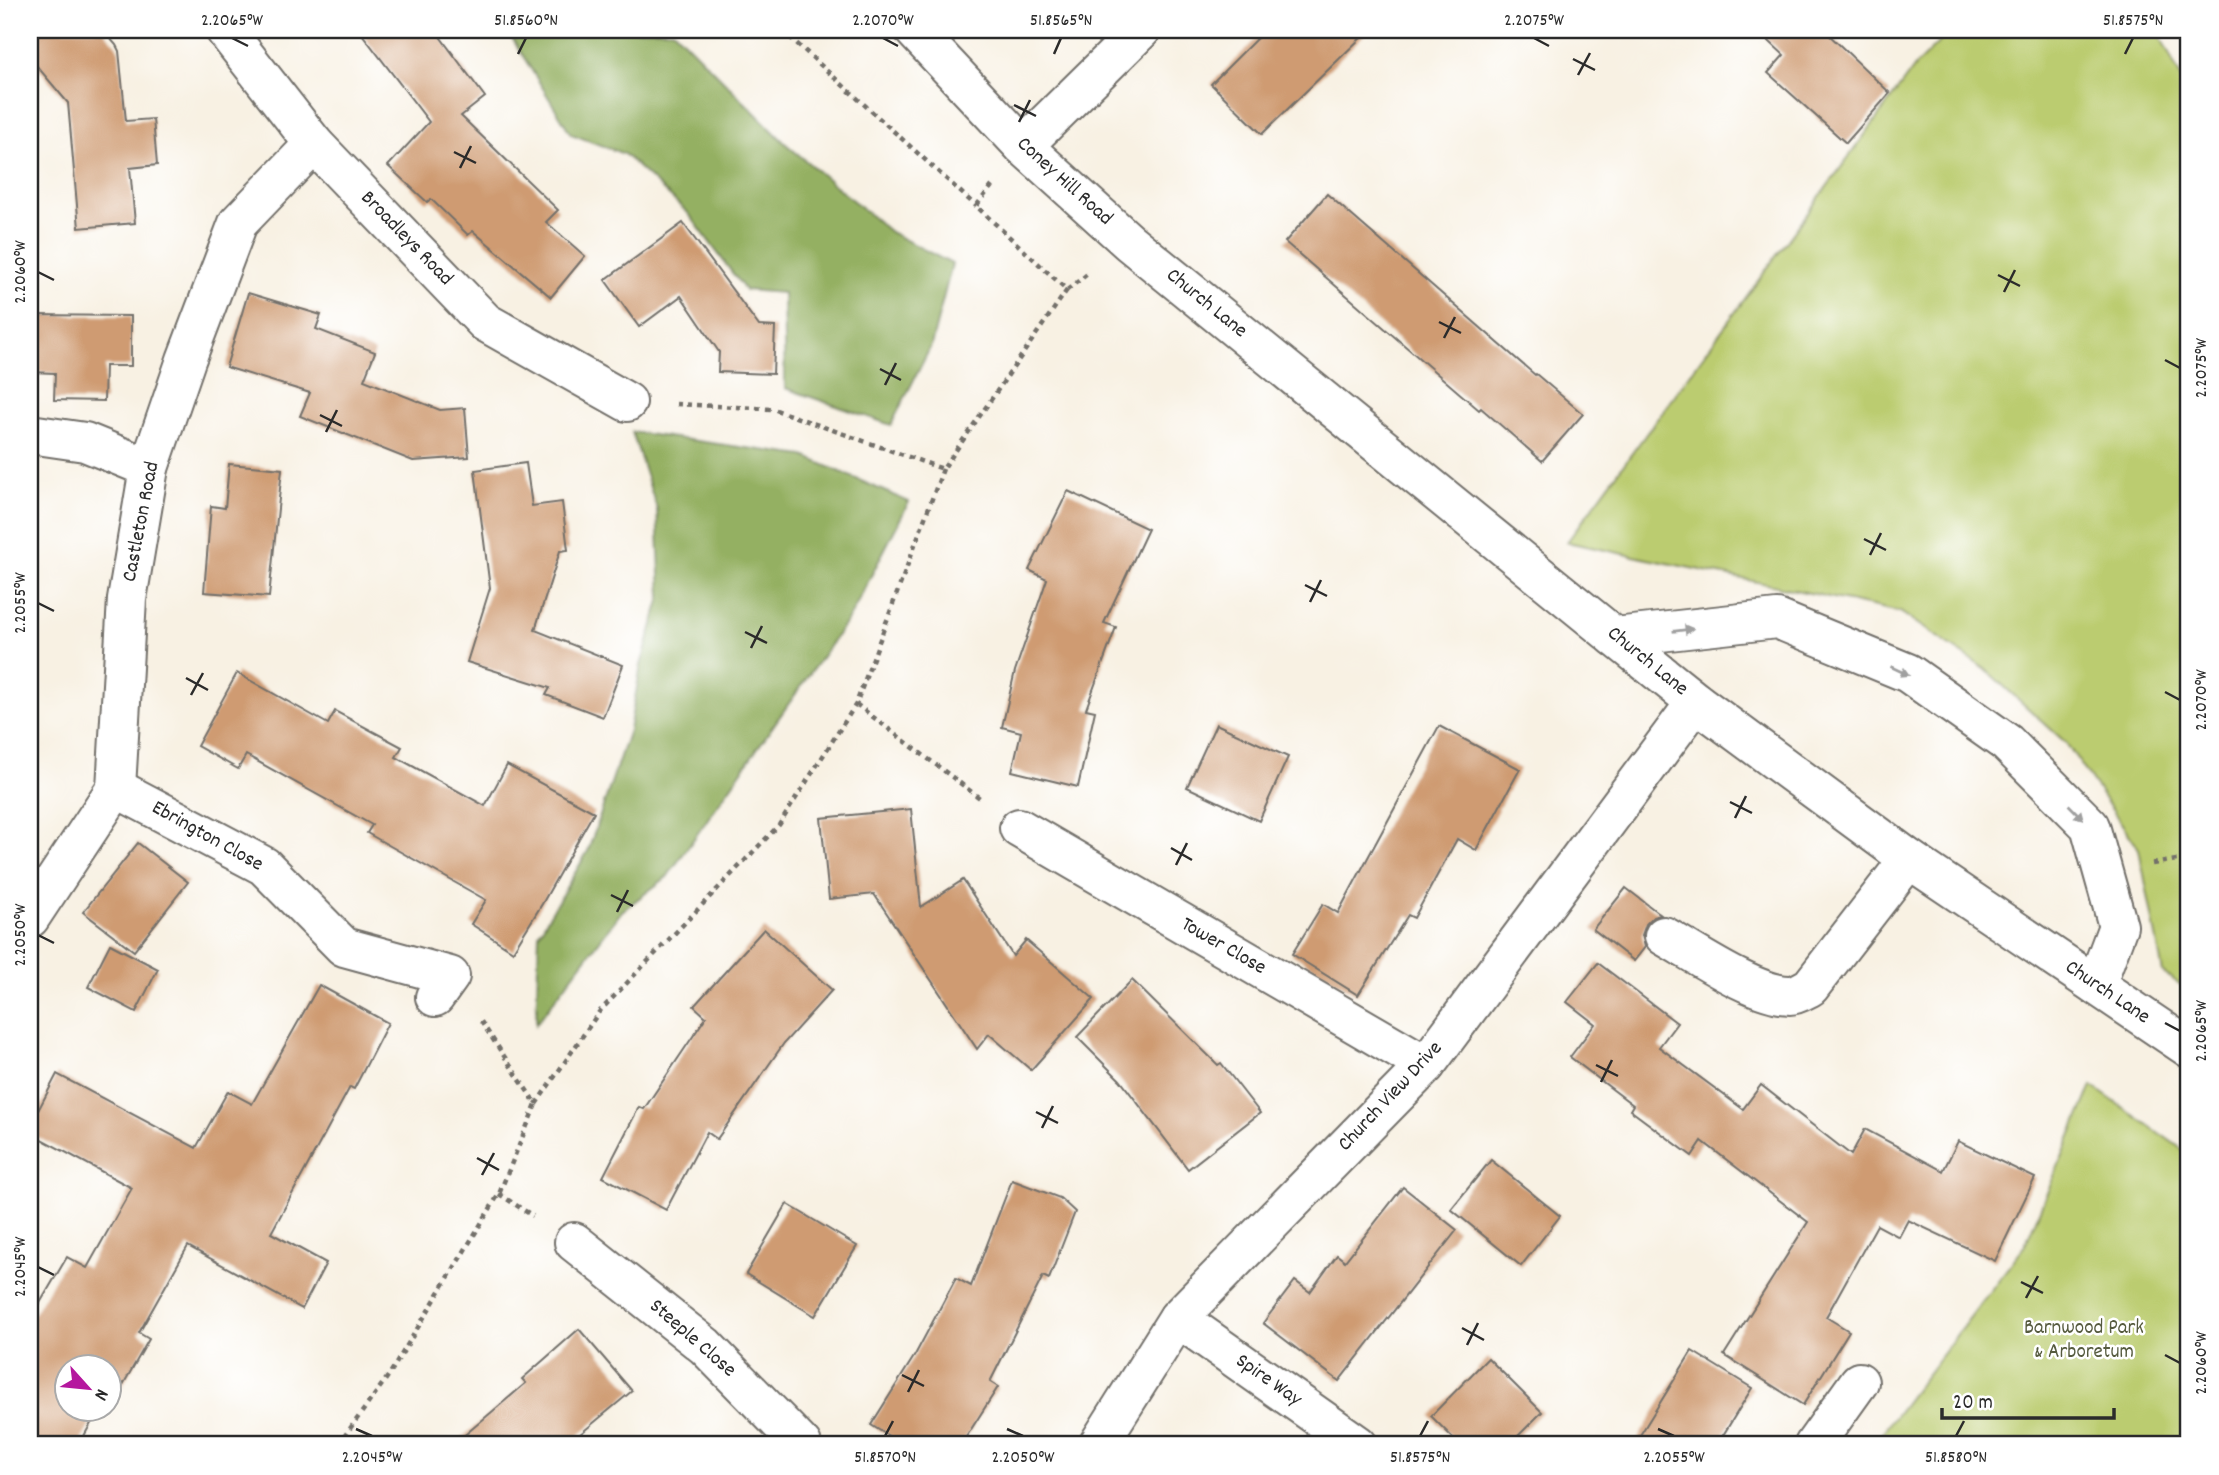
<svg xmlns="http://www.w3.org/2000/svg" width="2219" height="1475" font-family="Dekko,sans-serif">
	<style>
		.green { fill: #bbcc6f; stroke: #737c4d; stroke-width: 2 }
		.forest { fill: #94b062; stroke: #606e46; stroke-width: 2 }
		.building { fill: #cf9b72 }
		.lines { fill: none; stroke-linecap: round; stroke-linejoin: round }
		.minor-casing { stroke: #73706b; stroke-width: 42 }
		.path { stroke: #73706b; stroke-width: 4.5; stroke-dasharray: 5 5; stroke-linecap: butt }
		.minor { stroke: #fff; stroke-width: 38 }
		.oneway { fill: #a0a0a0 }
		.ticks { fill: none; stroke: #2b2b2b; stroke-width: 2.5 }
		.labels { text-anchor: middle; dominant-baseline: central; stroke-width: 5; stroke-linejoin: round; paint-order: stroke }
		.street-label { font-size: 21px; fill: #2b2b2b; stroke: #fff }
		.park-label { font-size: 21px; fill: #565b3f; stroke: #fff }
		.neatline { fill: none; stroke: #2b2b2b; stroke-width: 2.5 }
		.ticks-label { font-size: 18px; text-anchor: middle; fill: #2b2b2b }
	</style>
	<rect width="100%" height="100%" fill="#fff"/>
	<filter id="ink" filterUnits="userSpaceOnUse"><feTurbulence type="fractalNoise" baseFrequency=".0143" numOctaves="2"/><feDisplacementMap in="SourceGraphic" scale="14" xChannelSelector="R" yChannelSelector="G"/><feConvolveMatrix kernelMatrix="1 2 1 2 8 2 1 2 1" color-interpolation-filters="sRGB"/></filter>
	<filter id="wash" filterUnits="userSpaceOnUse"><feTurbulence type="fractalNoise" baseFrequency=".00686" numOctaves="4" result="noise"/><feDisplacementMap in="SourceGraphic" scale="28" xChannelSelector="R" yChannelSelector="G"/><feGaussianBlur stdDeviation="1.57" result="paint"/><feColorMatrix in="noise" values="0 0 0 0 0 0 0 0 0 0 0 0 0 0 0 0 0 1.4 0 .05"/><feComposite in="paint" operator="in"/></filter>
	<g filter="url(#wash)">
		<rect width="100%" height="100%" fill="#f8f1e3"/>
		<g class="green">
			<path d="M1951 30H2157L2189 94V990L2163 973 2139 849 2066 743 1985 669 1900 612 1567 542 1916 65Z"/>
			<path d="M2092 1086 2189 1154V1445H1873L2025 1245Z"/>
		</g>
		<g class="forest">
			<path d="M507 30H673L786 144 890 232 952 264 931 346 891 425 785 388 783 293 745 290 688 213 624 154 571 134Z"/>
			<path d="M632 432 804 456 909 502 851 615 667 877 622 911 536 1024 539 933 588 851 629 730 641 665 661 597 657 509Z"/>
		</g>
		<g id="blocks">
			<g class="building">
				<path d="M30 30H103L116 45 119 51 126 121 153 119 157 165 130 168 135 223 79 228 68 103 30 58Z"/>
				<path d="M359 30H435L485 97 461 116 558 210 546 222 585 256 551 297 473 231 468 235 431 199 427 202 388 166 429 122Z"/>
				<path d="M1265 30H1369L1262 134 1211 84Z"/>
				<path d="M1757 30H1824L1890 93 1846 143 1768 73 1784 55Z"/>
				<path d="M1327 194 1535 375 1536 374 1583 414 1542 461 1481 408 1479 410 1285 242Z"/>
				<path d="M683 223 759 326 775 327 773 374 718 372 719 352 681 296 639 327 605 280Z"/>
				<path d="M248 293 321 315 316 329 375 352 364 380 440 410 465 408 469 457 413 461 300 416 310 393 226 367Z"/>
				<path d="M30 315 131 316V366H105L104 401 54 400 55 373 30 372Z"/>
				<path d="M526 463 532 506 562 502 568 550 560 551 535 630 623 665 603 717 546 695 550 688 467 662 490 588 475 470Z"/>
				<path d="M229 464 282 469 269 597 204 592 211 506 225 508Z"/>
				<path d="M1068 491 1148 529 1104 623 1116 627 1086 709 1095 711 1078 787 1012 771 1021 732 1002 727 1015 671 1047 579 1029 570Z"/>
				<path d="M237 673 328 724 335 711 402 747 396 757 485 806 507 765 594 812 542 904 513 951 471 924 486 900 367 833 372 825 246 755 238 769 197 746Z"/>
				<path d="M1216 724 1288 757 1259 821 1187 787Z"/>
				<path d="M1439 726 1520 769 1476 850 1457 839 1414 918 1408 915 1358 995 1292 954 1323 904 1338 913Z"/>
				<path d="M911 809 921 907 963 880 1013 956 1026 940 1094 999 1031 1070 989 1034 977 1049 874 894 829 899 821 818Z"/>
				<path d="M138 843 188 882 134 951 83 912Z"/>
				<path d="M1626 888 1661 915 1653 917 1646 924 1642 935 1645 947 1634 961 1593 929Z"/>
				<path d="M764 929 832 990 784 1043 717 1139 707 1132 666 1210 603 1177 639 1107 644 1109 706 1017 694 1006Z"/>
				<path d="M110 944 158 969 136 1012 88 987Z"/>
				<path d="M1598 963 1677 1023 1659 1047 1743 1109 1761 1085 1851 1155 1865 1129 1943 1171 1958 1141 2035 1178 1995 1261 1908 1220 1899 1237 1877 1225 1826 1317 1849 1331 1803 1405 1724 1355 1808 1222 1702 1141 1692 1156 1630 1110 1633 1105 1570 1057 1595 1024 1567 1002Z"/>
				<path d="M1132 980 1218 1065 1221 1063 1260 1113 1188 1169 1120 1080 1077 1037Z"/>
				<path d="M319 985 388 1023 354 1089 350 1087 271 1233 326 1263 302 1309 188 1246 139 1333 149 1339 119 1392 111 1388 108 1392V1367H66V1409H99L79 1445H30V1320L67 1257 87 1268 132 1188 30 1133V1126L57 1074 196 1148 228 1091 252 1104Z"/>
				<path d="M1491 1160 1560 1216 1521 1266 1451 1209Z"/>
				<path d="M1012 1180 1060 1198 1075 1212 1049 1279 1043 1276 990 1382 998 1387 961 1445H903L871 1425 915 1355 956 1278 971 1286Z"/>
				<path d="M1403 1187 1457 1230 1339 1381 1263 1323 1295 1281 1310 1292 1337 1255 1345 1261Z"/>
				<path d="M787 1204 857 1246 815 1316 746 1274Z"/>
				<path d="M579 1329 632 1391 567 1445H453L526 1383 522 1379Z"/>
				<path d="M1692 1351 1752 1388 1717 1445H1634Z"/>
				<path d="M1488 1358 1542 1412 1509 1445H1460L1431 1416Z"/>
			</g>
		</g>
	</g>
	<g filter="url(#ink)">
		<use href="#blocks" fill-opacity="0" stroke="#73706b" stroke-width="2"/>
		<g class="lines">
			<defs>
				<g id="minor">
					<path d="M225 30 314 144 485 322 627 402"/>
					<path d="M914 30 1023 146 1129 242 1615 637 1696 702 1909 859 2189 1048"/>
					<path d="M1023 146 1141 30"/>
					<path d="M30 434 85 442 149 468"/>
					<path d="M1615 637 1777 619 1908 673 2007 743 2090 826 2118 926 2096 985"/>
					<path d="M116 788 264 866 344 947 450 976 435 997"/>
					<path d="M1019 828 1426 1065"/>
					<path d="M30 918 116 788 127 599 149 468 186 360 238 223 314 144"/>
					<path d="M1664 936C1696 954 1755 995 1790 995 1797 995 1804 990 1810 987L1909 859"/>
					<path d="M574 1242 705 1346 802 1445"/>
					<path d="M1178 1318 1358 1445"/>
					<path d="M1098 1445 1178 1318 1426 1065 1696 702"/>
					<path d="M1814 1445 1859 1382"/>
				</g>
			</defs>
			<use href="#minor" class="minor-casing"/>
			<g class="path">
				<path d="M782 30 976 206"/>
				<path d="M1067 290 1090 272"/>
				<path d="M676 404 773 409 943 469 1067 290 976 206 992 186"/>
				<path d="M856 704 981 799"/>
				<path d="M2152 864 2189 858"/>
				<path d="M536 1104 599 1012 779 825 856 704 943 469"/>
				<path d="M499 1194 533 1216"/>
				<path d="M338 1445 389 1375 499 1194 536 1104 480 1020"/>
			</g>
			<use href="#minor" class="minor"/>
		</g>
		<defs><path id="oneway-solid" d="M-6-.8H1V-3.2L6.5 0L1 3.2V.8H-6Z" transform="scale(1.75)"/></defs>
		<g class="oneway">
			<use href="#oneway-solid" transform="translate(1683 630) rotate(-7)"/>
			<use href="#oneway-solid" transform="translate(1900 671) rotate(25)"/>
			<use href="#oneway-solid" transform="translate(2076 812) rotate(45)"/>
		</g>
	</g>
	<path class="ticks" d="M232 38 248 46M883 38 898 46M1534 38 1549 46M518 54 526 38M1054 54 1061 38M2125 54 2133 38M1573 59 1595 70M1578 75 1590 53M1014 105 1036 116M1019 122 1030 100M454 152 476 163M460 168 471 146M38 272 54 280M1998 275 2020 286M2004 292 2015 270M1439 322 1461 333M1444 338 1455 317M2165 360 2180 368M880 369 901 380M885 385 896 363M320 415 342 426M326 432 337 410M1864 539 1886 550M1870 555 1881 533M1305 585 1327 596M1310 602 1321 580M38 603 54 611M745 632 767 643M751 648 762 626M186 678 208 690M2165 692 2180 700M191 695 203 673M1730 802 1752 813M1735 818 1746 796M1171 848 1192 860M1176 865 1187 843M611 895 633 906M617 912 628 890M38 935 54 943M2165 1023 2180 1031M1596 1065 1618 1076M1601 1082 1612 1060M1036 1112 1058 1123M1042 1128 1053 1106M477 1158 499 1170M482 1175 494 1153M38 1267 54 1275M2021 1282 2043 1293M2026 1298 2038 1276M1462 1328 1484 1340M1467 1345 1478 1323M2165 1355 2180 1363M902 1375 924 1386M908 1392 919 1370M356 1429 372 1436M1007 1429 1023 1436M1658 1429 1674 1436M885 1436 893 1421M1420 1436 1428 1421M1956 1436 1964 1421"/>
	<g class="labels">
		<g class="street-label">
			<text transform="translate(1064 182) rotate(42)">Coney Hill Road</text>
			<text transform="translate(406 239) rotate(46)">Broadleys Road</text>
			<text transform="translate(1206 304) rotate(39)">Church Lane</text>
			<text transform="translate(142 522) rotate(-79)">Castleton Road</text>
			<text transform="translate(1647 662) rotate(39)">Church Lane</text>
			<text transform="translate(207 837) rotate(29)">Ebrington Close</text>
			<text transform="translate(1223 947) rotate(30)">Tower Close</text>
			<text transform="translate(2107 993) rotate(34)">Church Lane</text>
			<text transform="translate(1391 1097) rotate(-47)">Church View Drive</text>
			<text transform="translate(692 1339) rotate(41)">Steeple Close</text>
			<text transform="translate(1268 1381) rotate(35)">Spire Way</text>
		</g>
		<g class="park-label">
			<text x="2084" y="1329">Barnwood Park<tspan x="2084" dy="24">&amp; Arboretum</tspan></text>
		</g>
	</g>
	<rect width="2219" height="1475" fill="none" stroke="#fff" stroke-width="77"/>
	<g transform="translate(88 1388) rotate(117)"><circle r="33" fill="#ffffff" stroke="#aaaaaa" stroke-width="2"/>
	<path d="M0-5L12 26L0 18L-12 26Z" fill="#b5179e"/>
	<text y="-10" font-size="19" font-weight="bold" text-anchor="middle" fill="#2b2b2b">N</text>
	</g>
	<path d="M1942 1408v10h172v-10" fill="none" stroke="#2b2b2b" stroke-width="3.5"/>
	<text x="1953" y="1408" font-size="21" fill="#2b2b2b" stroke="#ffffff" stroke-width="5" paint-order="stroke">20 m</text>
	<rect x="38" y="38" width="2142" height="1398" class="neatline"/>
	<g class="ticks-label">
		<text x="232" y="25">2.2065°W</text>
		<text x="526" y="25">51.8560°N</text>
		<text x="883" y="25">2.2070°W</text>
		<text x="1061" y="25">51.8565°N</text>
		<text x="1534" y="25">2.2075°W</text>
		<text x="2133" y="25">51.8575°N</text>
		<text transform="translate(19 272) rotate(-90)" y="6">2.2060°W</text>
		<text transform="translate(2200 368) rotate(-90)" y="6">2.2075°W</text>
		<text transform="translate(19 603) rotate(-90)" y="6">2.2055°W</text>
		<text transform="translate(2200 700) rotate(-90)" y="6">2.2070°W</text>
		<text transform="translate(19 935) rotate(-90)" y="6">2.2050°W</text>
		<text transform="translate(2200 1031) rotate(-90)" y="6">2.2065°W</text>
		<text transform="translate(19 1267) rotate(-90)" y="6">2.2045°W</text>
		<text transform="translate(2200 1363) rotate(-90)" y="6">2.2060°W</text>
		<text x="372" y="1462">2.2045°W</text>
		<text x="885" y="1462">51.8570°N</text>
		<text x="1023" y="1462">2.2050°W</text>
		<text x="1420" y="1462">51.8575°N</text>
		<text x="1674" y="1462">2.2055°W</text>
		<text x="1956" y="1462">51.8580°N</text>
	</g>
</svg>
